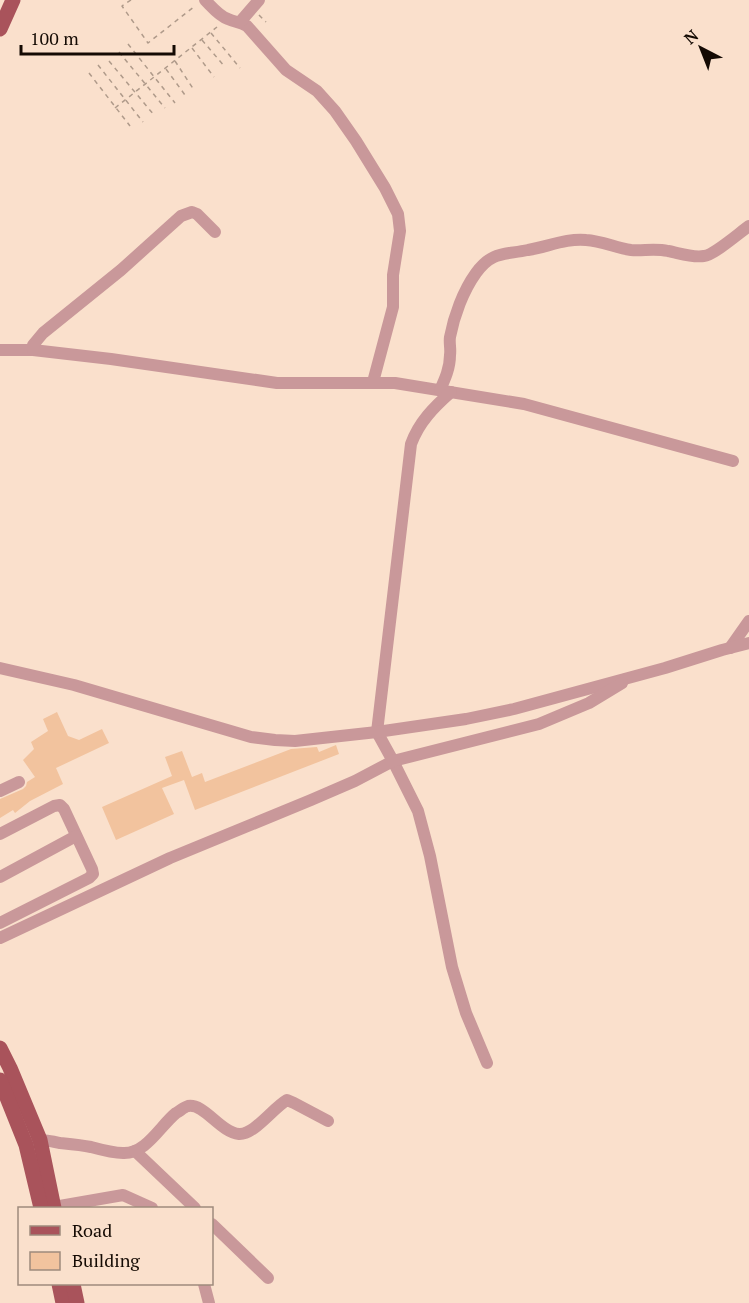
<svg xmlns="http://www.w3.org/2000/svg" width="749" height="1303" font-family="'PT Serif',serif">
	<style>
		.building { fill: #f2c39e }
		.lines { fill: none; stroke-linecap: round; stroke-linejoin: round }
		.path { stroke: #af9a8a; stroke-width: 1.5; stroke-dasharray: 4.5 4.5; stroke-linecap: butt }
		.minor { stroke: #c9989a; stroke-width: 12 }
		.major { stroke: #a9535b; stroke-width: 15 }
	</style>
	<rect width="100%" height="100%" fill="#fae0cc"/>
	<g class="building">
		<path d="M57 712 68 736 79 740 102 729 109 743 56 768 63 784 30 801 15 813 13 810 0 818V799L23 789 26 786 27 782 35 777 23 760 34 749 31 742 48 731 43 719Z"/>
		<path d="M336 745 339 754 195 810 184 780 162 788 174 814 116 840 102 807 172 776 165 757 182 751 192 777 202 773 205 782 291 749 317 747 319 752Z"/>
	</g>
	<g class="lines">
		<g class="path">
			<path d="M131 0 122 6 148 43 195 6"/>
			<path d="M259 15 266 22"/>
			<path d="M211 33 240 68"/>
			<path d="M202 40 225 67"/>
			<path d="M128 44 175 103"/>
			<path d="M192 48 214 77"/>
			<path d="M119 52 165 108"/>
			<path d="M109 61 154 115"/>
			<path d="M175 61 194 90"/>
			<path d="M98 65 143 122"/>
			<path d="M166 69 185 95"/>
			<path d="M89 73 130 126"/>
			<path d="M115 108 217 27"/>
		</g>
		<g class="minor">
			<path d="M205 0C212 7 219 16 228 19 235 22 240 22 247 26L286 70 317 91 335 111 356 141 385 188 398 214 400 231 393 275V307L373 382"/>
			<path d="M240 22 259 0"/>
			<path d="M0 350H33L111 359 277 383H395L524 404 733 461"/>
			<path d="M33 350V345L43 333 121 270 181 216 192 212 197 214 215 232"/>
			<path d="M440 390C445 379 450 368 450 355 451 349 449 343 450 337 454 316 463 291 476 273 492 251 504 255 528 250 547 247 567 238 586 240 602 241 616 248 631 250 643 251 655 248 668 251 679 253 692 258 704 256 714 255 739 233 749 226"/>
			<path d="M451 392C434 407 419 422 411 444L377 732 393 761 418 811 430 856 452 967 466 1013 487 1063"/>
			<path d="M730 648 749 621"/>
			<path d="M0 668 74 685 251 737 275 740 295 741 377 732 466 719 514 709 665 668 722 650 749 643"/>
			<path d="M0 791 19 782"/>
			<path d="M0 834 54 806 60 805 64 809 92 869 93 874 89 878 0 923"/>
			<path d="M0 877 76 836"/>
			<path d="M0 938 170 858 311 800 355 781 393 761 539 724 589 703 622 683"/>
			<path d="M33 1142C42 1139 50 1141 60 1143 70 1144 81 1145 91 1147 102 1150 113 1153 123 1153 146 1154 160 1126 176 1113 180 1111 184 1107 188 1106 204 1103 220 1132 239 1134 254 1135 273 1108 287 1100L294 1103 328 1121"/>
			<path d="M135 1151 195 1208"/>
			<path d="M54 1207 123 1195 152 1208"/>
			<path d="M212 1224 268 1278"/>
			<path d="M204 1284 209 1303"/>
		</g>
		<g class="major">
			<path d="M0 29 13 0"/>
			<path d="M0 1048 10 1068 40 1140 54 1208"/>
			<path d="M0 1080 26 1145 41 1208"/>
			<path d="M59 1284 63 1303"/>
			<path d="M73 1284 77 1303"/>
		</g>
	</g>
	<rect x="18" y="1207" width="195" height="78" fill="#fae0cc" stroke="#9e8a7c" stroke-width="1.5"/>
	<rect x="30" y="1226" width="30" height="9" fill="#a9535b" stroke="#9e8a7c" stroke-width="1.5"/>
	<text x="72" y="1237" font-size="18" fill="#140a03">Road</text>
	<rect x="30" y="1252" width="30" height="18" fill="#f2c39e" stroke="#9e8a7c" stroke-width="1.5"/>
	<text x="72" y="1267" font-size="18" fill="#140a03">Building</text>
	<g transform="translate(701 48) rotate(318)" stroke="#fae0cc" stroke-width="4.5" paint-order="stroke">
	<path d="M0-4.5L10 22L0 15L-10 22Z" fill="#140a03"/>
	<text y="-9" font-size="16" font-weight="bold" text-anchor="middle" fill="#140a03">N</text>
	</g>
	<path d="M21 45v9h153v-9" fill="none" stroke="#140a03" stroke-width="3"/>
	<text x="30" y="45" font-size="18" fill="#140a03" stroke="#fae0cc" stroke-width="4.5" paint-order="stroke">100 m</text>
</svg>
